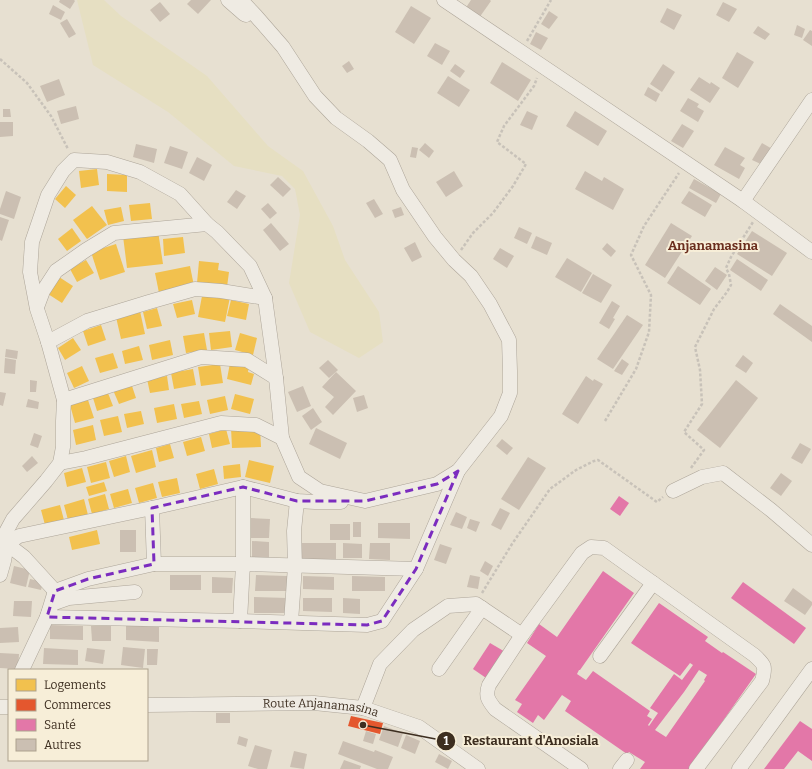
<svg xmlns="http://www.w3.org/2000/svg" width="812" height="769" font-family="Bitter,serif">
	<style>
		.farmland { fill: #e6dfc2 }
		.homes { fill: #f2c14e }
		.shops { fill: #e4572e }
		.health { fill: #e377a8; fill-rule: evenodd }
		.building { fill: #cbbfb2 }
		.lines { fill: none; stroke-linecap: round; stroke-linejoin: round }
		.minor-casing { stroke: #ada599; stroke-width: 15 }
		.path { stroke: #c8c2b9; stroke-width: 2.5; stroke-dasharray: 3 2; stroke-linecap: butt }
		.minor { stroke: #efebe3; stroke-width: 14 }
		.marked { fill: none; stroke: #7b2cbf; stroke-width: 3; stroke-dasharray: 8 5; stroke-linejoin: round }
		.labels { text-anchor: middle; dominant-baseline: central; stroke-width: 4; stroke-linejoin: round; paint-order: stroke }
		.street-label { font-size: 12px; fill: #3d2e20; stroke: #f7eed8 }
		.neighbourhood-label { font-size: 13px; font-weight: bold; fill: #6b2e1e; stroke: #f7eed8 }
		.leader { fill: none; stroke: #3d2e20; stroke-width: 1.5 }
		.callout-dot { fill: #3d2e20; stroke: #f7eed8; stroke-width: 1.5 }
		.mark-label { font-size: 12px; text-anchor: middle; font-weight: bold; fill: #fff }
		.callout-label { font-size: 13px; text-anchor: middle; font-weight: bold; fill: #3d2e20; stroke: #f7eed8; stroke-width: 4; stroke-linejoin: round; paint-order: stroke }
	</style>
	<rect width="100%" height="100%" fill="#e7e0d1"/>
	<path class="farmland" d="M77 0H104L121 16 207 76 268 146 303 171 333 226 345 260 379 312 383 342 359 358 310 332 289 283 300 215 295 189 282 176 234 166 168 112 93 65Z"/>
	<g class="homes">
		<path d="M97 169 99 185 81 188 79 171Z"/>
		<path d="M107 174 127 175V192L107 191Z"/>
		<path d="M66 186 76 195 65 208 55 199Z"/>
		<path d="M150 203 152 219 131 221 129 205Z"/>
		<path d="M92 206 107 225 87 239 73 220Z"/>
		<path d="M121 207 124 221 108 225 104 210Z"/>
		<path d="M72 228 81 241 67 251 58 239Z"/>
		<path d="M158 231 163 264 127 268 123 236Z"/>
		<path d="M183 237 185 253 164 256 163 239Z"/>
		<path d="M116 244 125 272 100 280 91 252Z"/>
		<path d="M86 260 94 273 77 282 70 269Z"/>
		<path d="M199 261 219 263 218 270 229 272 227 287 197 283Z"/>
		<path d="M190 266 194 286 159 293 155 273Z"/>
		<path d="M59 277 73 286 62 303 48 294Z"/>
		<path d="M203 291 230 297 225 322 198 317Z"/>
		<path d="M192 300 195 314 177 318 173 304Z"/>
		<path d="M231 300 249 304 246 320 227 316Z"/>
		<path d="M157 308 162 326 147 329 143 312Z"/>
		<path d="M140 311 145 334 121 339 116 317Z"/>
		<path d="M101 325 106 340 88 346 83 331Z"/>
		<path d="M230 331 232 347 211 350 209 333Z"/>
		<path d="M204 333 207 350 186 353 183 336Z"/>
		<path d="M240 333 257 338 253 355 235 350Z"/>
		<path d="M73 338 81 350 65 360 58 348Z"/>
		<path d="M170 340 173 355 152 360 149 345Z"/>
		<path d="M139 346 143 360 125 364 122 351Z"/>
		<path d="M113 353 118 368 100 373 95 358Z"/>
		<path d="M230 363 249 367 248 372 254 374 251 385 227 379Z"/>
		<path d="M220 364 223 383 201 386 198 367Z"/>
		<path d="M82 366 89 381 74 388 67 373Z"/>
		<path d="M193 369 196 385 174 389 171 373Z"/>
		<path d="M167 376 169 390 150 393 147 379Z"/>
		<path d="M131 383 136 398 119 404 113 390Z"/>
		<path d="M108 393 113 406 97 411 93 398Z"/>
		<path d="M235 394 254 399 250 414 231 409Z"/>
		<path d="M225 396 228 410 210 414 207 400Z"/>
		<path d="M88 400 94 418 75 423 70 405Z"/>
		<path d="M199 401 202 414 184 418 181 404Z"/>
		<path d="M174 404 177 419 157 423 154 408Z"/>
		<path d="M141 411 144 424 127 428 124 414Z"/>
		<path d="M118 416 122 432 104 436 100 420Z"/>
		<path d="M93 425 96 440 76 445 73 430Z"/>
		<path d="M260 427 261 447 232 448 231 428Z"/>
		<path d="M226 429 230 444 212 448 209 434Z"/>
		<path d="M201 437 205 451 187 456 183 442Z"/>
		<path d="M170 444 174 458 159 462 156 448Z"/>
		<path d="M152 450 156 467 136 473 131 456Z"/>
		<path d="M126 456 130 472 114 477 109 461Z"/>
		<path d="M249 460 274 466 270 483 245 477Z"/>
		<path d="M106 462 110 478 91 483 87 467Z"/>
		<path d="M240 464 241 477 224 479 223 466Z"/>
		<path d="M82 468 86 482 67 487 64 473Z"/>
		<path d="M214 469 218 484 200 489 196 474Z"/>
		<path d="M177 478 180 493 162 497 158 482Z"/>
		<path d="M104 482 107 491 89 496 86 487Z"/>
		<path d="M153 483 157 498 139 503 135 488Z"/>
		<path d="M128 489 132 503 114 508 110 494Z"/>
		<path d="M105 494 109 509 92 514 88 499Z"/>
		<path d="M84 499 88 515 68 520 64 505Z"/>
		<path d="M60 505 64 520 45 525 41 510Z"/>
		<path d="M97 530 100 544 72 550 69 537Z"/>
	</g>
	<path class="shops" d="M351 716 383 723 380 734 348 726Z"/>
	<g class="health">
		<path d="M619 496 629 503 620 516 610 509Z"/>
		<path d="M603 571 634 593 580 670H579L577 674 586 680 593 671 650 711 647 716 652 719 648 725 649 726 658 713 650 708 674 674 682 680 693 665 690 663 680 676 631 643 659 603 708 637 705 641 722 653 723 652 756 674 689 769H640L645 762 629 752 627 754 565 711 571 701 562 695 544 720 538 715 533 723 517 712 522 704 515 700 546 656 527 643 539 624 557 637ZM699 670 707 675 704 680 705 681 666 737 655 730 684 692Z"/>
		<path d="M743 582 806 628 794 644 731 598Z"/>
		<path d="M490 643 507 653 489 680 473 669Z"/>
		<path d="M800 721 812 729V761L798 751 784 769H764Z"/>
	</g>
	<g class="building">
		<path d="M60 0H74L75 1 70 9 59 2Z"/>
		<path d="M191 0H211L198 14 187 4Z"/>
		<path d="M471 0H490L491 1 479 18 465 9Z"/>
		<path d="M160 2 170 14 160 22 150 10Z"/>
		<path d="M723 2 737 9 729 22 716 15Z"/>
		<path d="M53 5 65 12 61 20 49 14Z"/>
		<path d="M411 6 431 18 414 44 395 32Z"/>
		<path d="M667 8 682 15 674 30 660 22Z"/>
		<path d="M549 11 558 17 549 29 541 24Z"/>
		<path d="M67 19 76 34 69 38 60 23Z"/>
		<path d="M797 25 805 29 802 38 794 35Z"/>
		<path d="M758 26 770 34 765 40 753 33Z"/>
		<path d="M810 30 812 31V46L803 40Z"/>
		<path d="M536 32 548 38 541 50 530 44Z"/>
		<path d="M435 43 450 51 442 65 427 56Z"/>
		<path d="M737 52 754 62 738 88 722 78Z"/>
		<path d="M349 61 354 69 347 73 342 66Z"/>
		<path d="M502 62 531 80 518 101 490 83Z"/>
		<path d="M455 64 465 71 460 78 450 71Z"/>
		<path d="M663 64 675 72 662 92 650 84Z"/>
		<path d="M448 76 470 90 459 107 437 93Z"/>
		<path d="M699 77 710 84 711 82 720 88 710 103 690 90Z"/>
		<path d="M59 79 65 95 47 102 40 86Z"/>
		<path d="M648 87 660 94 656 102 644 95Z"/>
		<path d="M688 98 699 104 697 107 704 111 698 122 680 111Z"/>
		<path d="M76 106 79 119 61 124 57 111Z"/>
		<path d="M3 109H10L11 117H3Z"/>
		<path d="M527 111 538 116 532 130 520 125Z"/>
		<path d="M575 111 607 131 598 146 566 126Z"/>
		<path d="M0 122H13V136L0 137Z"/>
		<path d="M682 124 694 131 683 148 671 141Z"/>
		<path d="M425 143 434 151 429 158 419 150Z"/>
		<path d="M762 143 774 150 765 166 752 160Z"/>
		<path d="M136 144 157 149 154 163 133 157Z"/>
		<path d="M170 146 188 152 182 169 164 163Z"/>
		<path d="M412 147 418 148 416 158 410 157Z"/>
		<path d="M725 147 745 158 740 165 745 168 739 179 714 165Z"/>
		<path d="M197 157 212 165 204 181 189 173Z"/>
		<path d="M454 171 463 186 446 197 436 182Z"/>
		<path d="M585 171 602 181 604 177 624 189 613 210 575 189Z"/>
		<path d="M278 177 291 189 283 197 270 185Z"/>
		<path d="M694 179 721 194 716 203 689 188Z"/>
		<path d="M236 190 246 196 237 209 227 202Z"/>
		<path d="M6 191 21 197 14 219 0 214V209Z"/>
		<path d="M689 191 712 205 705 217 681 203Z"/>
		<path d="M374 199 383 214 375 218 366 203Z"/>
		<path d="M268 203 277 213 270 219 261 209Z"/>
		<path d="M401 207 404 215 395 218 392 210Z"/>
		<path d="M0 217 9 220 2 241 0 240Z"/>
		<path d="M271 223 289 244 280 251 263 230Z"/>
		<path d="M671 223 692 236 665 278 645 265Z"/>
		<path d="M519 227 532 233 527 244 514 238Z"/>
		<path d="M752 231 787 253 772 276 737 254Z"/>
		<path d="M536 236 552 243 547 255 531 248Z"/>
		<path d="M415 242 422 257 412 262 404 248Z"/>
		<path d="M607 243 616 251 611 257 602 249Z"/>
		<path d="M500 248 514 256 507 268 493 259Z"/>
		<path d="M567 258 592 273 581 292 555 277Z"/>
		<path d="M737 259 768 280 761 291 730 270Z"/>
		<path d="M678 266 711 289 700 305 667 283Z"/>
		<path d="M715 267 727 275 717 290 705 281Z"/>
		<path d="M593 274 612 285 601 303 582 293Z"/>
		<path d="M612 301 620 306 613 318 615 319 609 329 599 323Z"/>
		<path d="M780 304 812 326V342L773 314Z"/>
		<path d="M627 315 643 325 613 369 597 359Z"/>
		<path d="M6 349 18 351 17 359 5 357Z"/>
		<path d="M743 355 753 363 746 373 735 366Z"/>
		<path d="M5 358 16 360 15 374 4 373Z"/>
		<path d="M622 359 629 364 622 375 614 371Z"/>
		<path d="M328 360 338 370 329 378 319 368Z"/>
		<path d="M336 372 356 391 333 415 325 407 334 397 322 387Z"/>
		<path d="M586 376 593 381 594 379 603 384 578 424 562 414Z"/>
		<path d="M30 380 37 381 36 392H30Z"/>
		<path d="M736 380 758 398 720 448 697 430Z"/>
		<path d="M303 386 311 406 297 412 288 392Z"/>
		<path d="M0 392 6 393 3 406 0 405Z"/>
		<path d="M364 395 368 408 357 412 353 398Z"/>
		<path d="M28 399 39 402 38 409 26 407Z"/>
		<path d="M313 408 322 422 311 430 302 416Z"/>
		<path d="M316 428 347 443 340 459 309 444Z"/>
		<path d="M34 433 42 436 38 448 30 445Z"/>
		<path d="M502 439 513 448 507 455 496 446Z"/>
		<path d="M800 443 811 449 802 464 791 458Z"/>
		<path d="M32 456 38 463 27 472 22 466Z"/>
		<path d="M528 457 546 468 519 510 501 499Z"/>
		<path d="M781 473 792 481 781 496 770 488Z"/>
		<path d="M500 508 510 513 501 530 491 525Z"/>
		<path d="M456 512 467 517 462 529 450 525Z"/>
		<path d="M251 518 270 519 269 538H251Z"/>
		<path d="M470 519 480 522 476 532 467 528Z"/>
		<rect x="353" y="522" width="8" height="15"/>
		<path d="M378 523H410V539L378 538Z"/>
		<rect x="330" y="524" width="20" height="16"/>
		<rect x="120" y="530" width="16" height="22"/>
		<path d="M252 541 269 542V561H252Z"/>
		<rect x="302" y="543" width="34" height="16"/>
		<path d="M343 543 362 544V558H343Z"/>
		<path d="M370 543H390V560L369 559Z"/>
		<path d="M440 544 452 548 446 564 434 560Z"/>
		<path d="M485 561 493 566 488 576 480 571Z"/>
		<path d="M14 566 30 570 26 587 10 583Z"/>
		<rect x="170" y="575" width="31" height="15"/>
		<path d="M256 575 287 576V591H255Z"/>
		<path d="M470 575 480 577 478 589 467 587Z"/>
		<path d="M303 576 334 577V590L303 589Z"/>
		<path d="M352 576 385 577V591H352Z"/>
		<path d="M212 577 233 578 232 593H212Z"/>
		<path d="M30 579 43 582 41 590 28 587Z"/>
		<path d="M793 588 812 602V605L805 615 784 601Z"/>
		<path d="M254 597 288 598V613H254Z"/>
		<path d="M303 598H332V612L303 611Z"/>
		<path d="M343 598 360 599V614L343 613Z"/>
		<path d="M14 601H32L31 617 13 616Z"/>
		<path d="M50 625 83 626V640L50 639Z"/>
		<path d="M126 625 159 627V642L126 640Z"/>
		<path d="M91 626H111V641H92Z"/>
		<path d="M18 627 19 642 0 643V628Z"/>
		<path d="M123 647 145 649 143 668 121 665Z"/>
		<path d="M44 648 78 650V665L43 664Z"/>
		<path d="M87 648 105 650 103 664 85 661Z"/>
		<path d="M147 649H158L157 665H147Z"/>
		<path d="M0 653 19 654 18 669 0 668Z"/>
		<rect x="216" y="713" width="14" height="10"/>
		<path d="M384 726 403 733 398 747 379 740Z"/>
		<path d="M366 731 376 734 373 744 363 741Z"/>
		<path d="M406 735 420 741 415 754 401 748Z"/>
		<path d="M239 736 248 739 246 747 237 744Z"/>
		<path d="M343 741 374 752 375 750 393 757 388 769H377L338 754Z"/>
		<path d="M255 745 272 750 267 769H258L248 766Z"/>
		<path d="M294 751 307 754 304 769 290 767Z"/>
		<path d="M439 754 452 761 448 769 435 762Z"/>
		<path d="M344 760 361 766 360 769H340Z"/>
	</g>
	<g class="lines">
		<defs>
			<g id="minor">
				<path d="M228 0 244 14 246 15"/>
				<path d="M444 0 743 201 812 252"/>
				<path d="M743 201 812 100"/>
				<path d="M37 307 43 291 56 271 86 250 114 233 207 224"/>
				<path d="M48 342 87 321 149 302 195 289 221 291 265 298"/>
				<path d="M64 400 201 357 247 360 276 378"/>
				<path d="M60 463 86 458 221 423 256 425 282 438"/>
				<path d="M673 491 702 477 723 473 771 510 812 545"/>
				<path d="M152 508 154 564"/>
				<path d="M0 575 4 561 7 544 6 532 13 519 46 481 60 463 63 447V421L64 400 48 342 37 309 30 272 32 242 48 195 63 171 74 160 107 162 140 172 180 194 207 224 217 232 250 266 265 298 276 378 282 438 299 477 320 491 365 501 437 484 458 471 501 416 510 393V371L509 340 490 304 471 276 454 260 435 237 403 190 390 160 368 141 336 118 315 96 283 47 256 16 241 0"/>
				<path d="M55 591 24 557 7 544 19 536 152 508 243 487 297 501 315 502H341"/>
				<path d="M135 592 69 598 52 604 47 617 240 621 367 625 382 621 416 569 458 471"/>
				<path d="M240 621 243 564V487"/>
				<path d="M291 622 295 566 294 531 297 501"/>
				<path d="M522 635 582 553 591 547 604 548 754 655C765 665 766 666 762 681L696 769"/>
				<path d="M600 656 653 583"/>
				<path d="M439 669 482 608"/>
				<path d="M22 670 47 617 55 591 88 579 154 564H243L416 569"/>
				<path id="s1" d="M147 705 314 703 363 708 419 727 478 769"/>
				<path d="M0 707H9"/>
				<path d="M363 708 380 664 413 630 448 606 476 604 522 635 489 685C485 696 488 700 495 709L581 769"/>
				<path d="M620 769 627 760"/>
				<path d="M739 769 812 669"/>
			</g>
		</defs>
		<use href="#minor" class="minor-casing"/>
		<g class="path">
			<path d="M527 41 551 0"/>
			<path d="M0 59 27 83 51 116 68 149"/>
			<path d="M461 250 473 233 493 213 513 186 526 164 497 142 504 126 534 86 537 78"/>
			<path d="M605 421 636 369 649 332 651 295 631 255 644 226 679 173"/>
			<path d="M691 468 704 450 684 432 702 404 700 370 695 347 714 309 727 292 731 285 729 274 726 268 731 257 753 222"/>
			<path d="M482 593 512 544 550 489 576 470 594 461 598 460 657 502 663 497"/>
		</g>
		<use href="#minor" class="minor"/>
	</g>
	<path class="marked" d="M458 471 416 569 382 621 367 625 47 617 55 591 88 579 154 564 152 508 243 487 297 501H365L437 484Z"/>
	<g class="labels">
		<g class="street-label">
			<text stroke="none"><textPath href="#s1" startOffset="174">Route Anjanamasina</textPath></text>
		</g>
		<g class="neighbourhood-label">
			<text x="713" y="245">Anjanamasina</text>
		</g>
	</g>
	<path class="leader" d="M363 725L446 741"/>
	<g class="callout-dot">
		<circle cx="363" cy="725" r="4"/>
		<circle cx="446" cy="741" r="10"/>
	</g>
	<g class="mark-label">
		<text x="446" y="745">1</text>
	</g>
	<g class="callout-label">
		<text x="531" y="745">Restaurant d'Anosiala</text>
	</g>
	<rect x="8" y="669" width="140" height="92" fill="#f7eed8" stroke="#ada18e"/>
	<rect x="16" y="679" width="20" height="12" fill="#f2c14e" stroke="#ada18e"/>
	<text x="44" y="689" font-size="12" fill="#3d2e20">Logements</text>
	<rect x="16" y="699" width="20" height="12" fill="#e4572e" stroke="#ada18e"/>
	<text x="44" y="709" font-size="12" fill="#3d2e20">Commerces</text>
	<rect x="16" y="719" width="20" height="12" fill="#e377a8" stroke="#ada18e"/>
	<text x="44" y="729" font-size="12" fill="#3d2e20">Santé</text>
	<rect x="16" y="739" width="20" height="12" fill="#cbbfb2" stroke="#ada18e"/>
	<text x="44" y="749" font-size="12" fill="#3d2e20">Autres</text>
</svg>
